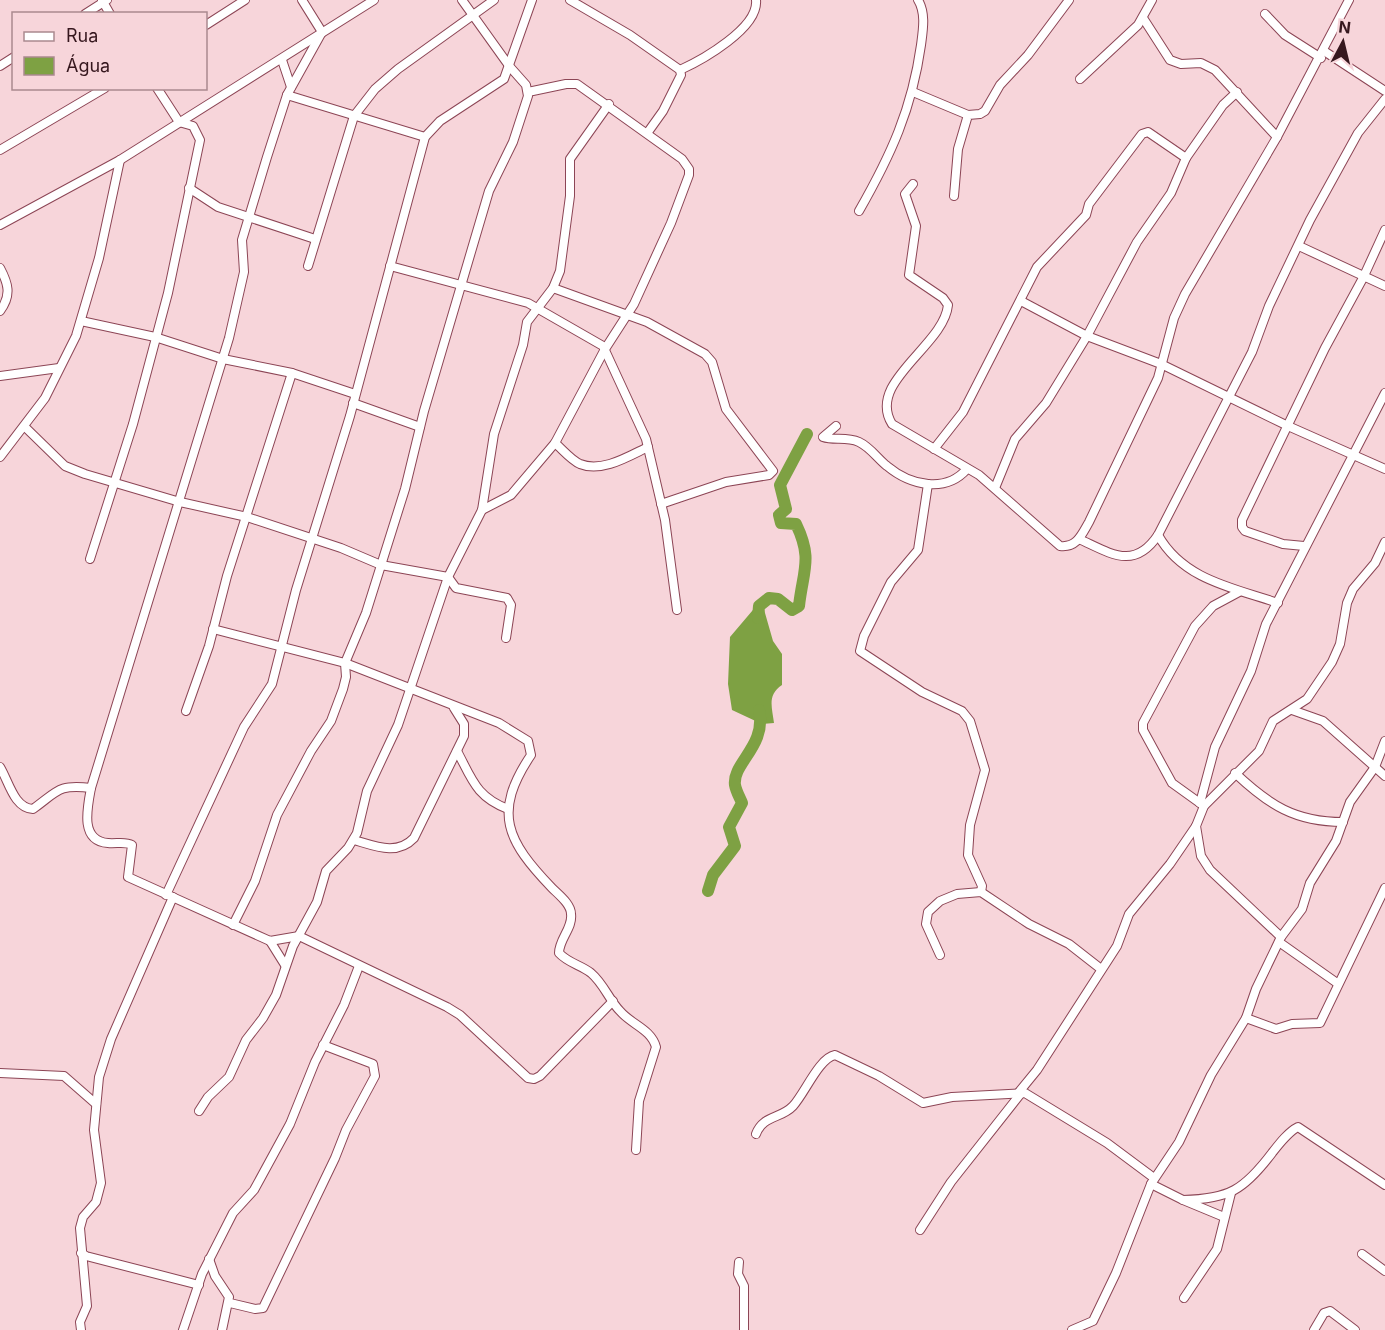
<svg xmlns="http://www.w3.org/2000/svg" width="1385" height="1330" font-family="Inter,sans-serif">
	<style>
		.water { fill: #7ea143 }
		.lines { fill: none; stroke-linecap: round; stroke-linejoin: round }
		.river { stroke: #7ea143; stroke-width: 12 }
		.minor-casing { stroke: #8c4555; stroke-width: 10 }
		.minor { stroke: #fff; stroke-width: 8 }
	</style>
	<rect width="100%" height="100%" fill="#f7d5da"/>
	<path class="water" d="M758 604 763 606 773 641 782 654V685C767 695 772 707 774 723L762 724 732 710 728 684 730 637Z"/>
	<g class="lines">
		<g class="river">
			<path d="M758 618 759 606 769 598 778 599 792 610 799 606C803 570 813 559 796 524L781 523 779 515 786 509 780 485 807 434"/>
			<path d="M708 891 713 875 735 846 729 827 742 803C740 798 736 791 735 785 732 763 767 746 759 710"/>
		</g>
		<defs>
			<g id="minor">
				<path d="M102 0 110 14"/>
				<path d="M302 0 322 32 287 95 267 157 242 240 244 272 229 338 91 788C87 809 80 841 108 843 116 844 125 841 132 845L128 877 270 941 299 936 447 1007 460 1015 528 1078 534 1079 540 1076 613 1001"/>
				<path d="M570 0 630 35 680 70 681 75 663 111 648 132"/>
				<path d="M85 14 107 0"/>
				<path d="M1265 14 1285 35 1321 58"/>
				<path d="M1143 18 1170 60 1181 64 1201 63 1215 70 1277 137"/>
				<path d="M206 25 245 0"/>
				<path d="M1324 51 1385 91"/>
				<path d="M282 60 291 87"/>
				<path d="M0 66 14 57"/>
				<path d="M680 70C702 60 759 28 756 0"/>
				<path d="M1080 79 1138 25 1152 0"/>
				<path d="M913 92 968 115"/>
				<path d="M287 95 425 137"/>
				<path d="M0 150 105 88"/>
				<path d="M913 184 905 194 916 226 909 275 943 298 948 305C944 346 866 382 892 424L979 475 1060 546C1077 548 1082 534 1089 522L1158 378 1174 318 1185 294 1277 137 1349 0"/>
				<path d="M189 188 218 207 315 239"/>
				<path d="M954 196 958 149 968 115 980 114 985 111 1000 85 1028 55 1069 0"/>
				<path d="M859 211C891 155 912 109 921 45 923 30 926 13 918 0"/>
				<path d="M0 225 120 160 374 0"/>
				<path d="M1299 246 1385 286"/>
				<path d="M308 266 354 116 375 89 398 69 494 0"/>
				<path d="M390 266 528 303 603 346 646 439 665 520 677 610"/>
				<path d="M0 268C8 283 12 295 0 311"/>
				<path d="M553 288 647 322 705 354 712 362 726 409 773 471 769 475 726 482 661 504"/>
				<path d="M1021 301 1087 336 1161 364 1288 426 1385 469"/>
				<path d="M81 321 155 337 223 359 292 373 355 394"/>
				<path d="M0 376 59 368"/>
				<path d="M353 403 420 427"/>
				<path d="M836 426 823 437C834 441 846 436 859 442 870 447 878 459 887 466 911 486 946 493 967 469"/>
				<path d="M25 427 65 466 85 474 180 502 247 517 341 548 381 565 448 577 456 588 507 598 511 605 506 638"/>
				<path d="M555 443C563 450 571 460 580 464 602 473 629 456 648 447"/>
				<path d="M934 449 963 412 1037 267 1086 215 1089 204 1142 134 1148 132 1186 158"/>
				<path d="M0 457 45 398 76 336 99 258 120 160"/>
				<path d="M928 484 918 550 891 582 864 636 860 651 922 692 962 711 970 721 985 770 970 825 968 855 982 886 981 892"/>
				<path d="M995 488 1015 439 1046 403 1087 336 1137 242 1171 193 1186 158 1223 105 1237 92"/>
				<path d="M482 510 511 495 555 443 605 349 634 304 671 223 689 175V169L682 159 577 84H566L528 92"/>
				<path d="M1158 535C1183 580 1234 588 1278 603"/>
				<path d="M1079 539C1110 553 1134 571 1158 535L1252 352 1269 306 1310 220 1358 133 1385 99"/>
				<path d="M1304 546 1283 544 1245 531 1242 527V520L1325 348 1363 278 1385 230"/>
				<path d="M90 559 133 424 168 293 200 140 193 126 179 122 157 88"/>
				<path d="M213 629 345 663 499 723 528 741 531 755C492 813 507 841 552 888 559 895 571 904 571 914 573 928 559 939 559 953 568 963 581 965 591 973 604 984 609 1000 620 1011 632 1025 651 1029 656 1047L639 1101 636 1150"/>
				<path d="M1292 710 1323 721 1385 776"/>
				<path d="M186 711 209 646 227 576 292 373"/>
				<path d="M457 751C472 779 476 797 508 809"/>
				<path d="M0 767C9 782 14 808 33 809 58 791 58 784 91 788"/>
				<path d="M1235 773C1269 805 1295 822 1343 822"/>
				<path d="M1200 803 1215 747 1251 671 1266 624 1385 393"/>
				<path d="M1204 806 1172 783 1143 730V723L1195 626 1213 606 1239 592"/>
				<path d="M354 840C375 846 397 856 414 838L464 736V724L454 708"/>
				<path d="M166 895 244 727 272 684 296 590 350 416 425 137 440 121 504 79 532 0"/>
				<path d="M233 925 255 881 277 815 311 751 331 721 343 689 346 677 345 663 366 613 405 489 424 411 489 191 513 142 528 96 526 85 510 67 462 0"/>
				<path d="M1281 937 1210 870 1201 856 1196 826 1204 806 1259 751 1273 721 1307 699 1332 662 1340 644 1347 603 1353 589 1375 563 1385 542"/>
				<path d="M270 941 285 965"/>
				<path d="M1279 942 1337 983"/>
				<path d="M940 955 926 924 928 912 940 901 957 894 981 892 1029 924 1069 944 1101 969"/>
				<path d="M1246 1018 1276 1029 1292 1024 1320 1023 1385 888"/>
				<path d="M0 1073 64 1076 96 1104"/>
				<path d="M1019 1092 1037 1070 1117 946 1129 914 1170 864 1196 826"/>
				<path d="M199 1111 208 1097 229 1077 246 1040 263 1018 276 995 293 946 317 902 326 871 348 848 357 833 367 791 398 725 448 577 482 510 494 434 523 345 527 322 553 288 560 271 570 196V159L609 104"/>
				<path d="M756 1134C763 1115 781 1119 793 1106 805 1093 819 1058 835 1055L879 1076 923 1103 952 1097 1025 1093 1107 1143 1154 1178"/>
				<path d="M1151 1184 1183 1200 1224 1217"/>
				<path d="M1183 1200C1229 1199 1244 1190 1272 1153 1279 1144 1288 1132 1298 1127L1385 1185"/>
				<path d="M920 1230 951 1182 1022 1092"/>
				<path d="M81 1253 86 1256 199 1285"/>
				<path d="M1362 1254 1385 1271"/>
				<path d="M209 1259 215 1276 229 1297 222 1330"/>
				<path d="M739 1262 738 1274 744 1286V1330"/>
				<path d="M1184 1298 1217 1249 1231 1193"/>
				<path d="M230 1303 255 1309 263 1308 335 1158 346 1130 375 1076 373 1064 323 1045"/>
				<path d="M81 1330 80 1322 87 1306 80 1228 83 1217 96 1202 101 1183 94 1130 99 1077 111 1039 173 897"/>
				<path d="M183 1330 202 1274 233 1213 254 1190 290 1124 315 1062 344 1005 359 966"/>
				<path d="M1072 1330 1093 1321 1116 1273 1151 1184 1179 1142 1211 1075 1246 1018 1256 989 1281 937 1302 909 1310 883 1336 841 1350 802 1375 767 1385 741"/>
				<path d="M1314 1330 1324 1313 1330 1311 1355 1330"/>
			</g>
		</defs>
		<use href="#minor" class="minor-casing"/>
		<use href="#minor" class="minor"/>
	</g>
	<rect x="12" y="12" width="195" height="78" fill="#f7d5da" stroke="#aa898f" stroke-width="1.5"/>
	<rect x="24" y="32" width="30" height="9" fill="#ffffff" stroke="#aa898f" stroke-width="1.5"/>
	<text x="66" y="42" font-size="18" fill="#36171e">Rua</text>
	<rect x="24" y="57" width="30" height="18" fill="#7ea143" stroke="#aa898f" stroke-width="1.5"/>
	<text x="66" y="72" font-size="18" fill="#36171e">Água</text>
	<g transform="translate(1343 42) rotate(7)" stroke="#f7d5da" stroke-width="4.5" paint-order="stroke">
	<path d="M0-4.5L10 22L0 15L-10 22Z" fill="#36171e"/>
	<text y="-9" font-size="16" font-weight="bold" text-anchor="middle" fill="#36171e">N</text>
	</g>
</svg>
